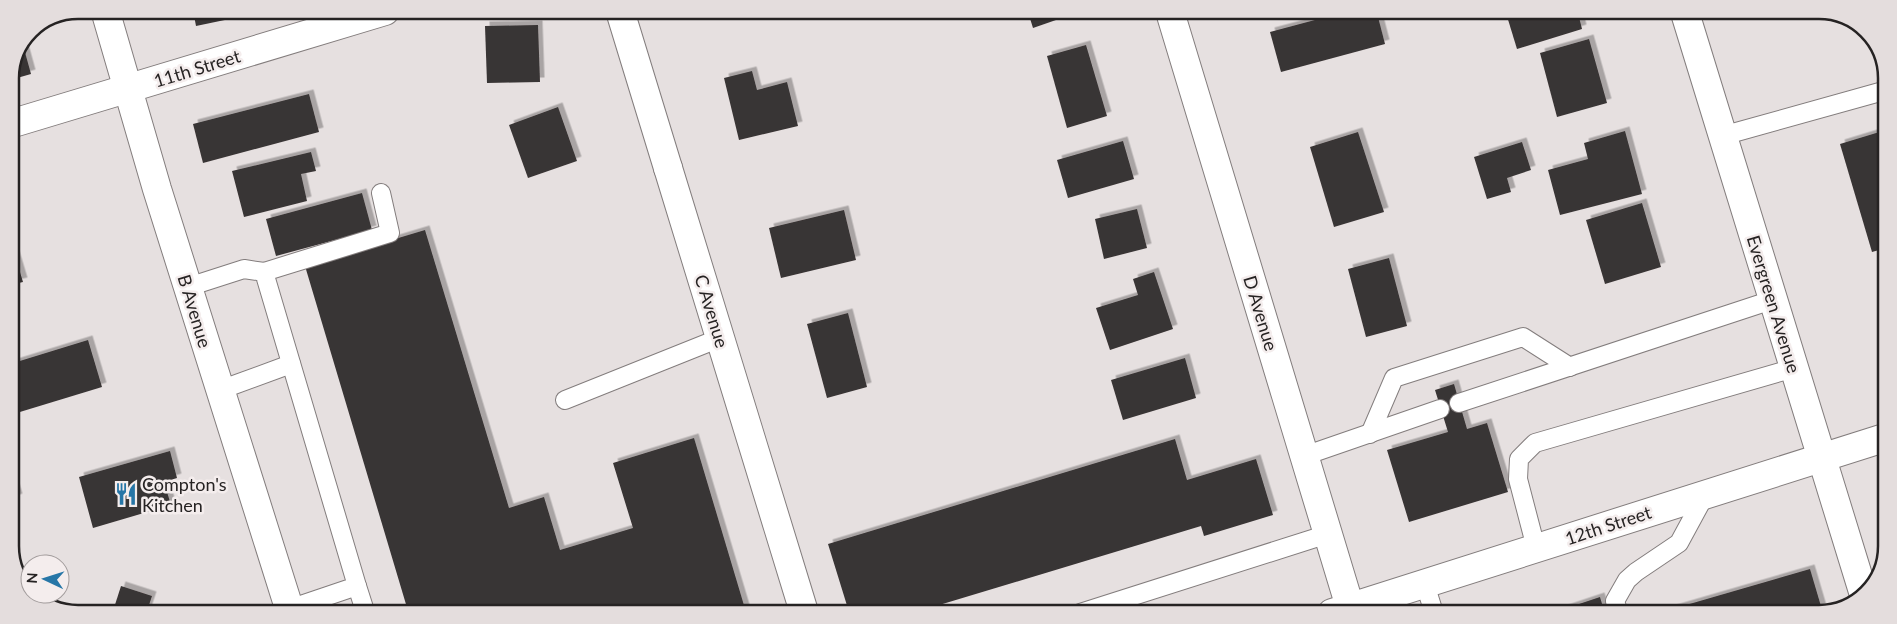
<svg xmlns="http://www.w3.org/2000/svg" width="1897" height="624" font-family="Lato,sans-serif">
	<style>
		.building { fill: #393434; filter: url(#shadow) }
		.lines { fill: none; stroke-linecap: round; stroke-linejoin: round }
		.service-casing { stroke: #837d7d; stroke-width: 20 }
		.minor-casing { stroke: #837d7d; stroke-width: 30 }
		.tertiary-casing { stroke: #837d7d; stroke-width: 30 }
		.secondary-casing { stroke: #837d7d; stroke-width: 30 }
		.service { stroke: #fff; stroke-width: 18 }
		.minor { stroke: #fff; stroke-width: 28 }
		.tertiary { stroke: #fff; stroke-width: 28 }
		.secondary { stroke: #fff; stroke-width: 28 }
		.labels { text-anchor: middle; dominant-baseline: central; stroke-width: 5; stroke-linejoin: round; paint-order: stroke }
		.street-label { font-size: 18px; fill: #262323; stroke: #f4eded }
		.poi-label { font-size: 18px; fill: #262323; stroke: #f4eded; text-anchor: start }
		.rim { fill: none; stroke: #262323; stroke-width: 2.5 }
	</style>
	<defs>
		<filter id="shadow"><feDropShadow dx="4.5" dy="-4.5" stdDeviation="0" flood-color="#0004"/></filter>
	</defs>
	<rect width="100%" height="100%" fill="#e6e0e0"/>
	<g class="building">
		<path d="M193 10H242L244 16 196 26Z"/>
		<path d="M1028 12H1079L1033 28Z"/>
		<path d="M1341 13H1377L1385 44 1281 72 1270 32Z"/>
		<path d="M1506 13H1578L1582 29 1517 49Z"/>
		<path d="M538 25 540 82 487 83 485 26Z"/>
		<path d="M1589 39 1607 103 1557 117 1540 53Z"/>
		<path d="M23 45 31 74 10 80V73Z"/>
		<path d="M1086 45 1107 116 1067 128 1047 56Z"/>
		<path d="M752 71 757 90 787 82 798 126 739 140 724 78Z"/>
		<path d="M309 94 319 132 203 163 193 124Z"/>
		<path d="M558 107 577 161 528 178 509 125Z"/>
		<path d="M1886 130V248L1872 252 1840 144Z"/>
		<path d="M1625 131 1642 194 1560 215 1548 170 1588 159 1584 143Z"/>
		<path d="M1358 132 1384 212 1334 227 1310 147Z"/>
		<path d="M1123 141 1134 179 1068 198 1057 160Z"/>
		<path d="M1522 142 1531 170 1507 178 1511 192 1487 199 1474 157Z"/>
		<path d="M311 152 316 171 301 174 307 201 244 217 232 171Z"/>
		<path d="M362 193 372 230 276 256 266 219Z"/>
		<path d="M1642 203 1661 267 1605 284 1586 220Z"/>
		<path d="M1137 209 1147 248 1104 259 1095 219Z"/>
		<path d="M844 210 856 260 781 278 769 228Z"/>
		<path d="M425 230 509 508 544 497 560 550 633 528 613 463 694 438 746 612 408 611 305 266Z"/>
		<path d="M11 242 23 282 10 285V242Z"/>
		<path d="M1389 258 1407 326 1366 337 1348 269Z"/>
		<path d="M1154 272 1173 329 1110 350 1096 308 1138 295 1133 279Z"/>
		<path d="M848 313 867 387 827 398 807 324Z"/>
		<path d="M88 340 102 387 10 415V364Z"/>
		<path d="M1185 358 1196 398 1123 420 1111 380Z"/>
		<path d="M1454 384 1467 429 1487 423 1508 492 1409 522 1387 450 1448 432 1435 390Z"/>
		<path d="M1175 439 1187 480 1256 459 1273 515 1204 536 1201 526 916 612H849L828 544Z"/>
		<path d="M170 451 177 478 164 482 171 505 93 528 79 477Z"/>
		<path d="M11 475 18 498 10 501V475Z"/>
		<path d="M1810 569 1823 613 1820 614H1655Z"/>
		<path d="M121 586 152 596 147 611H113Z"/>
		<path d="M1600 597 1605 614 1552 613Z"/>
	</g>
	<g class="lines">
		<defs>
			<g id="service">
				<path d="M1722 136 1887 90"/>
				<path d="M264 272 390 233 381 193"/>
				<path d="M188 287 244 269 264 272 357 586 289 609"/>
				<path d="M220 390 291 364"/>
				<path d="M565 400 720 338"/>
				<path d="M1459 403 1772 300"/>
				<path d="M1370 434 1394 378 1523 337 1570 367"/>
				<path d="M1304 456 1440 409"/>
				<path d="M1536 548 1518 479 1519 459 1535 443 1794 368"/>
				<path d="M1425 584 1434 613"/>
				<path d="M357 586 365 611"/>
				<path d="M1080 613 1328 534"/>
				<path d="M1619 614 1615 601 1627 580 1636 572 1679 543 1705 495"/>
			</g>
			<g id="minor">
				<path d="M105 10 157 189 290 611"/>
				<path d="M620 11 668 168"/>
				<path d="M1170 12 1350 607"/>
				<path d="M1685 13 1864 595"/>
				<path d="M10 124 385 11"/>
			</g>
			<path id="tertiary" d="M668 168 804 612"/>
			<path id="secondary" d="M1332 613 1884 438"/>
		</defs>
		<use href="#service" class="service-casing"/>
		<use href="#minor" class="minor-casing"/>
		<use href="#tertiary" class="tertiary-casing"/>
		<use href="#secondary" class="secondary-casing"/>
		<use href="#service" class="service"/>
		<use href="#minor" class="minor"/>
		<use href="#tertiary" class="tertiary"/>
		<use href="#secondary" class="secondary"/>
	</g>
	<defs>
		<symbol id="restaurant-bare" viewBox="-9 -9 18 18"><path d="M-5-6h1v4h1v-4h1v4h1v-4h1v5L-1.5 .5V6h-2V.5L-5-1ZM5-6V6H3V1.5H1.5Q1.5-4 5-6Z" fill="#2676a7" stroke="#f4eded" stroke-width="2.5" paint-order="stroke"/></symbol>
	</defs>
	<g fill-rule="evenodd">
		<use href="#restaurant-bare" x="110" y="478" width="32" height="32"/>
	</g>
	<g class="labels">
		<g class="street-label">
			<text transform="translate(197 68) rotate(-17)">11th Street</text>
			<text transform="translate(1774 304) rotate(73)">Evergreen Avenue</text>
			<text transform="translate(195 311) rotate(73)">B Avenue</text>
			<text transform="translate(712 311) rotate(73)">C Avenue</text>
			<text transform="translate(1261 313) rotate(73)">D Avenue</text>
			<text transform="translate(1608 525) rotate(-18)">12th Street</text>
		</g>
		<g class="poi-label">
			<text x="142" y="484">Compton's<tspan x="142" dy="21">Kitchen</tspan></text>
		</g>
	</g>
	<path d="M0 0H1897V624H0ZM78 19H1819A59 59 0 0 1 1878 78V546A59 59 0 0 1 1819 605H78A59 59 0 0 1 19 546V78A59 59 0 0 1 78 19Z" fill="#e4dddd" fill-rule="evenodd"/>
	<path class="rim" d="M78 19H1819A59 59 0 0 1 1878 78V546A59 59 0 0 1 1819 605H78A59 59 0 0 1 19 546V78A59 59 0 0 1 78 19Z"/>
	<g transform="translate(45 579) rotate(274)"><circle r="24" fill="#f4eded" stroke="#a29c9c"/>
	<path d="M0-4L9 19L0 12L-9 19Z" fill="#2676a7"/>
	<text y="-8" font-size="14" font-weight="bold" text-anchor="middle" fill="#262323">N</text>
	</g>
</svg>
